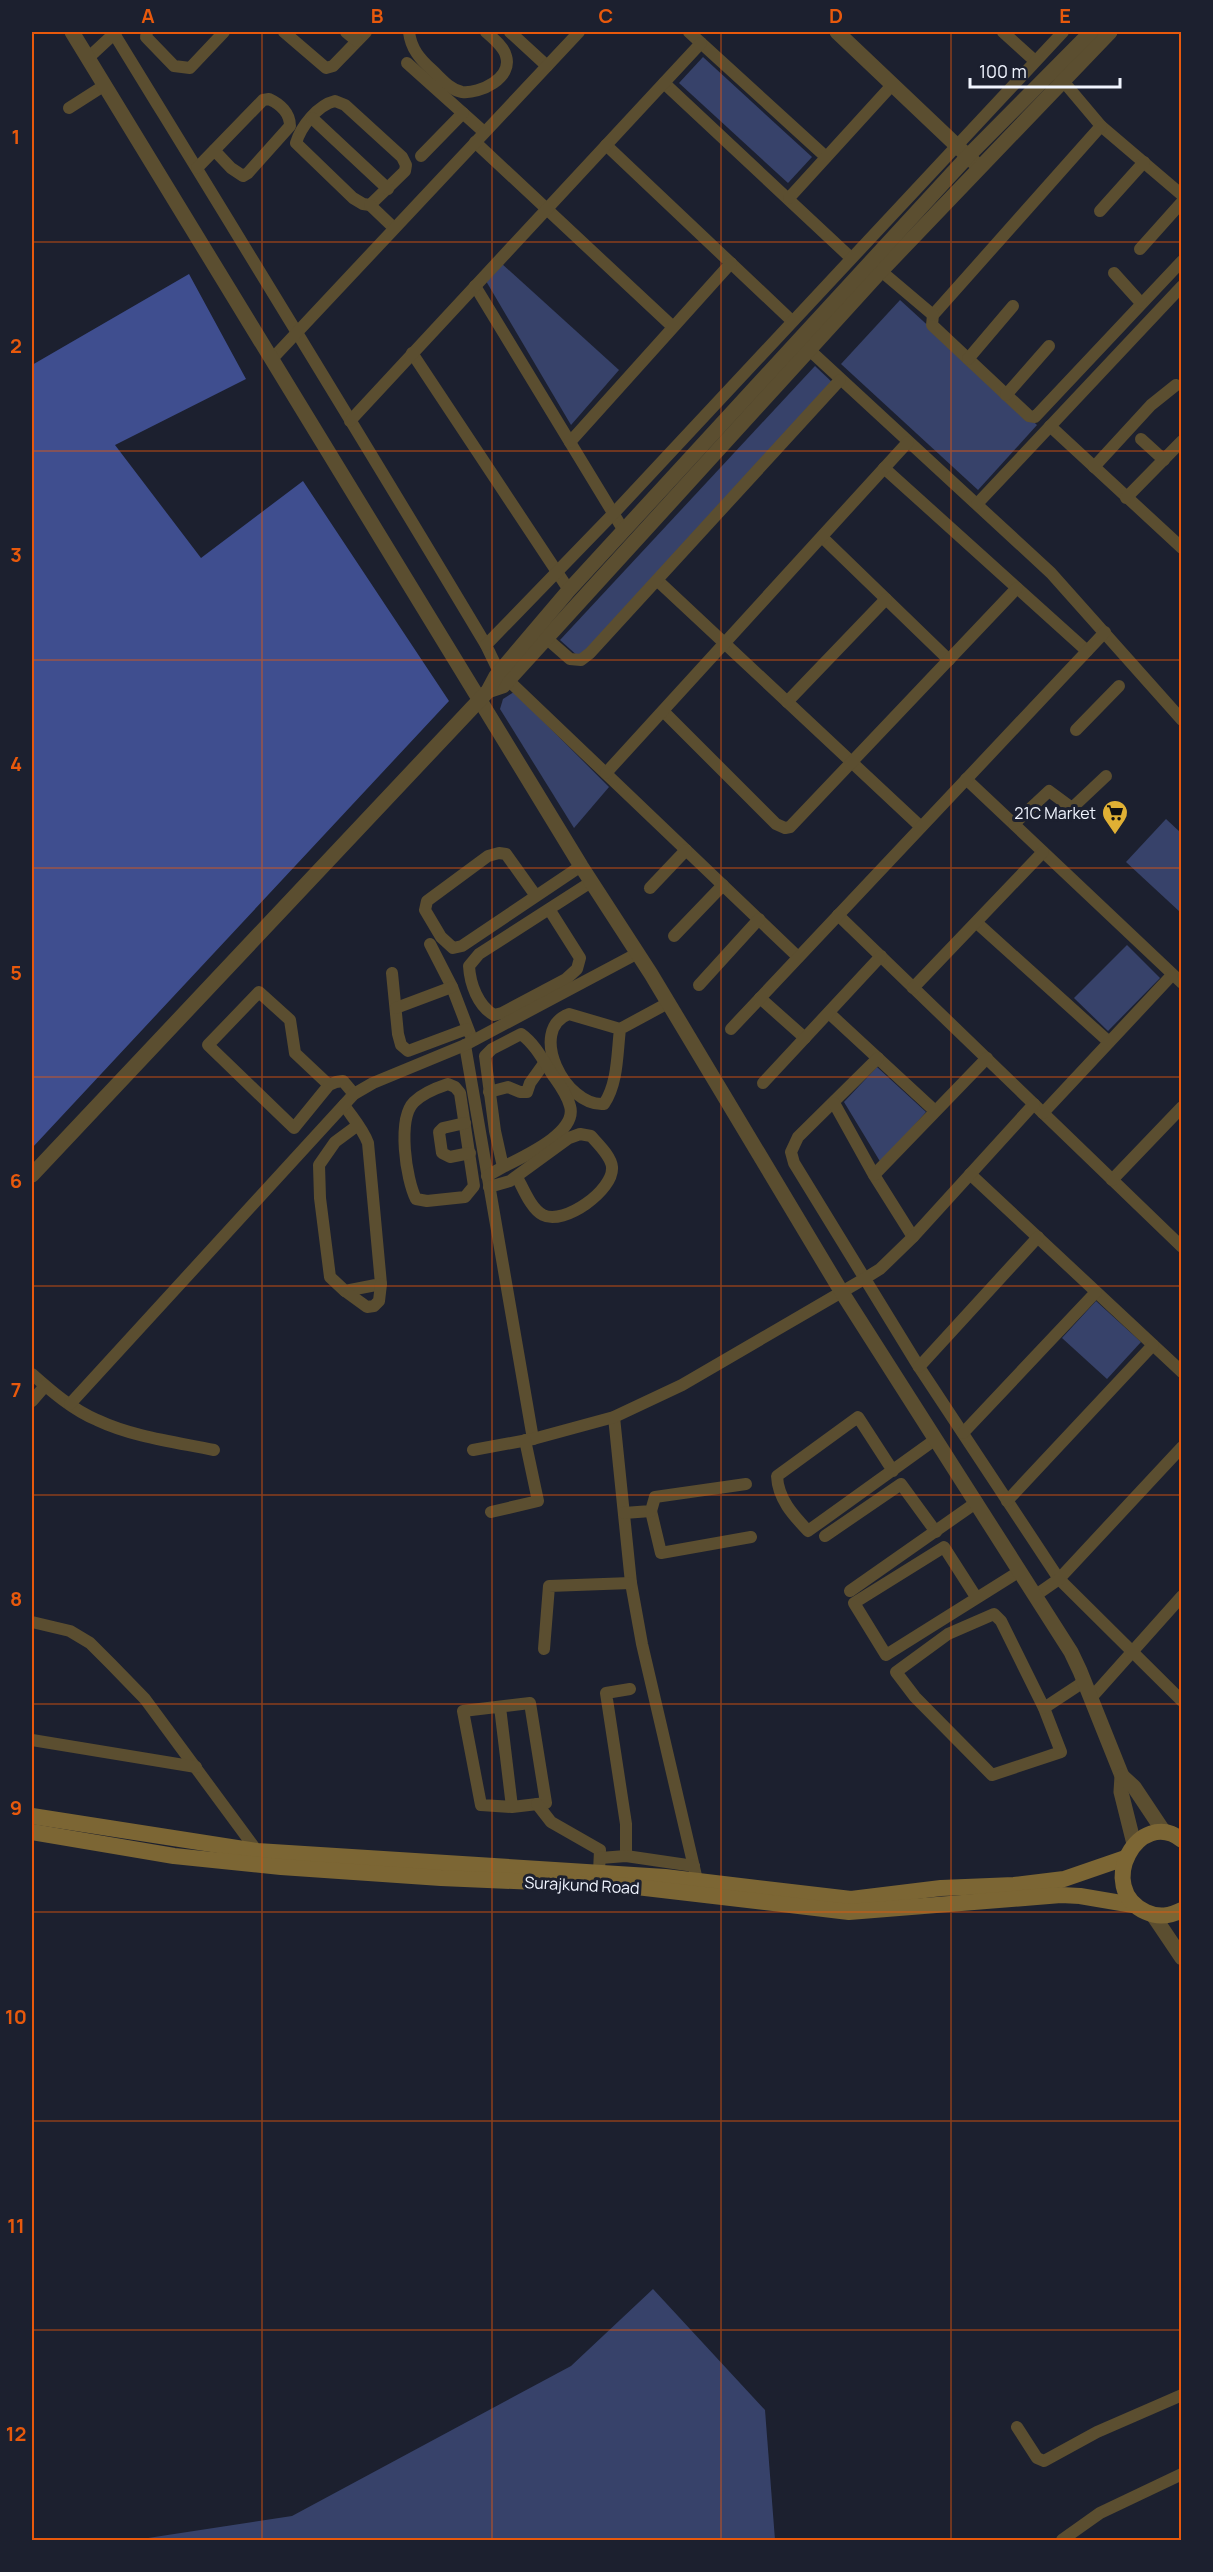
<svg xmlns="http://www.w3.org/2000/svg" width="1213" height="2572" font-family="Manrope,sans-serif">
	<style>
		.green { fill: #37426a }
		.forest { fill: #3f4e8f }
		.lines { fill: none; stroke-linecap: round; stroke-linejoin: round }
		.minor { stroke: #5b4e30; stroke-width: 12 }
		.tertiary { stroke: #5b4e30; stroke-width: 15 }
		.secondary { stroke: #7c6634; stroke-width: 16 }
		.grid { fill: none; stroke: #e8590c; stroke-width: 1.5; stroke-opacity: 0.55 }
		.labels { text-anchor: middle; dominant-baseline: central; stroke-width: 6; stroke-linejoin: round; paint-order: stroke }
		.poi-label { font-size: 16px; fill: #f1f5ff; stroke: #1c202f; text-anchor: end }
		.street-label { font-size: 16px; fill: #f1f5ff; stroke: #1c202f }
		.neatline { fill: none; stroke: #e8590c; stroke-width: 2 }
		.grid-label { font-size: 20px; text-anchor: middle; font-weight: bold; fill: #e8590c }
	</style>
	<rect width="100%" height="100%" fill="#1c202f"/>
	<g class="green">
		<path d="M703 57 812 157 788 183 679 83Z"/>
		<path d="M501 263 619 370 571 425 486 281Z"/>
		<path d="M900 300 1037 425 978 490 841 364Z"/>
		<path d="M815 366 834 384 580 658 560 640Z"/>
		<path d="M514 692 609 787 574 828 500 709 503 699Z"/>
		<path d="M1166 819 1181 833 1180 912 1126 862Z"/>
		<path d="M1127 945 1160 978 1108 1031 1074 998Z"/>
		<path d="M877 1067 926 1112 881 1163 844 1102Z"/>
		<path d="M1096 1301 1141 1342 1107 1379 1062 1338Z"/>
		<path d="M653 2289 765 2410 775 2540H135L292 2516 571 2366Z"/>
	</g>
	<path class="forest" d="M189 274 246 379 115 445 201 558 303 481 449 701 32 1148V365Z"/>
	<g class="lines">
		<g class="minor">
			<path d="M113 32C238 236 363 439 486 645L499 672"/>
			<path d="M147 32 146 37 174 66 190 68 224 32"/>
			<path d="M284 32 326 68 333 66 366 32"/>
			<path d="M346 32 357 41"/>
			<path d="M409 32C411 49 420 59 432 70 441 78 450 90 462 92 480 94 513 78 506 56 504 47 493 38 486 32"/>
			<path d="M510 32 547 66"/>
			<path d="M689 32 826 157"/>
			<path d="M1003 32 1035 61"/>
			<path d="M88 58 116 32"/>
			<path d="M407 63 484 132"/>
			<path d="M1058 75 1101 126 1182 195"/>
			<path d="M664 83 851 258"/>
			<path d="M335 101 345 105 402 157 406 165 405 171 370 205 363 204 353 198 296 143C301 126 318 105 335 101Z"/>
			<path d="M69 108 105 85"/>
			<path d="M312 118 388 189"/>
			<path d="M1101 126 933 315 932 325 1029 416 1035 417 1182 261"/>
			<path d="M475 142 673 327"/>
			<path d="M606 145 792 321"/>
			<path d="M421 156 463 113"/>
			<path d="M197 168 263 100 269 99C280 104 290 113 290 126L248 173 243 176 231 168 214 150"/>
			<path d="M789 198 893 84"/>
			<path d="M370 205 394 228"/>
			<path d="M1100 211 1144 162"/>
			<path d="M1140 249 1182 202"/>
			<path d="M881 271 933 315"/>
			<path d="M1114 273 1141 303"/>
			<path d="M475 286 624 531"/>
			<path d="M804 345 1051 573 1182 720"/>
			<path d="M412 353 569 590"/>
			<path d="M272 359 579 32"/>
			<path d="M968 359 1013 306"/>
			<path d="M1006 395 1049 346"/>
			<path d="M350 421 701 43"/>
			<path d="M1050 426 1182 548"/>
			<path d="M1141 439 1164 460"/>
			<path d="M570 442 731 263"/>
			<path d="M1094 467 1151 405 1176 385"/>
			<path d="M884 468 1087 651"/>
			<path d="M1126 498 1182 441"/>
			<path d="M977 504 1182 286"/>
			<path d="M822 537 949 660"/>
			<path d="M658 581 921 827"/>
			<path d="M546 638 570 659 581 660 590 653 840 380"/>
			<path d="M486 645 614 513 1063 32"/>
			<path d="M508 680 798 957"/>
			<path d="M787 702 886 599"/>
			<path d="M663 711 776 824 785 828 790 827 1017 588"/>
			<path d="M1076 730 1119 686"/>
			<path d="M606 773 908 442"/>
			<path d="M966 779 1182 983"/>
			<path d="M1014 824 1049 791 1072 808 1106 776"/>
			<path d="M650 888 686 850"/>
			<path d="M536 896 506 854 499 853 488 856 427 901 425 910 441 937 453 948 462 946 581 866"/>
			<path d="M549 909 580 958 577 969 566 979 502 1013 494 1015C478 1006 470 984 469 966L479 954 591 882"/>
			<path d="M838 915 1182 1247"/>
			<path d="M977 923 1109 1042"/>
			<path d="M674 936 723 885"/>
			<path d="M430 944 452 987 470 1034"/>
			<path d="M392 973 398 1034 401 1045 408 1051 467 1029"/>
			<path d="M699 985 759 919"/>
			<path d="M913 988 1043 852"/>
			<path d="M760 998 805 1038"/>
			<path d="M396 1008 452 987"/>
			<path d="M829 1013 935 1111"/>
			<path d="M620 1029C617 1054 618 1083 604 1104 565 1107 527 1030 569 1014L620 1029 668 1003"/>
			<path d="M731 1029 1105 632"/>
			<path d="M465 1045 533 1439"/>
			<path d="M878 1058 798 1137 791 1152 794 1163 919 1367 1059 1579 1182 1701"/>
			<path d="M763 1083 881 956"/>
			<path d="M448 1084 455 1087 460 1093 474 1186 465 1197 427 1201 416 1199C406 1179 397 1119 414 1102 423 1093 436 1088 448 1084Z"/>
			<path d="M329 1085 295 1053 290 1020 259 992 208 1045 294 1128 329 1085 336 1082 343 1081 354 1094"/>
			<path d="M489 1092 508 1087 520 1092H527L530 1083 545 1062"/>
			<path d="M834 1103 874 1175 913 1237"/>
			<path d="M344 1105C352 1117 363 1129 368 1143L381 1284 345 1291 330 1277 320 1198 319 1165 335 1142 358 1125"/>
			<path d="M1043 1113 1172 975"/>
			<path d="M465 1123 443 1128 439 1132 442 1153 450 1157 470 1153"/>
			<path d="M970 1174 1182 1372"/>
			<path d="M874 1175 987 1058"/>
			<path d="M487 1176 503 1167 495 1131 485 1056 492 1049 521 1034C535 1044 543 1060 552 1074 559 1084 567 1094 570 1106 578 1133 522 1157 503 1167"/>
			<path d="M1112 1180 1182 1107"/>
			<path d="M489 1187 510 1181 569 1138 580 1134 591 1136C598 1144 611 1156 612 1167 614 1190 564 1226 543 1215 531 1209 523 1188 517 1177"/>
			<path d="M345 1291 367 1307 374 1306 379 1301 381 1284"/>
			<path d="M919 1367 1038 1237"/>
			<path d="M32 1374C51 1391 73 1410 97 1420 133 1437 175 1442 214 1450"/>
			<path d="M32 1401 45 1386"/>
			<path d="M70 1404 354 1094 373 1083 465 1045 638 953"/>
			<path d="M614 1417 631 1583 642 1644 697 1880"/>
			<path d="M963 1433 1096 1292"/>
			<path d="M473 1450 533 1439 614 1417 682 1385 864 1279 880 1269 913 1237 1034 1104"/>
			<path d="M893 1471 858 1417 777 1476C778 1499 793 1515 808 1531L936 1439"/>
			<path d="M1007 1501 1153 1345"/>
			<path d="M651 1511 661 1553 751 1537"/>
			<path d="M491 1512 538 1501 525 1440"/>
			<path d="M624 1513 651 1511 655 1497 746 1484"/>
			<path d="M825 1536 901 1484 936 1532"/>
			<path d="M850 1591 977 1502"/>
			<path d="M1036 1595 1059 1579 1182 1447"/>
			<path d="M976 1597 944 1547 854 1603 886 1655 1020 1571"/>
			<path d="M994 1614 1001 1621 1044 1708 1061 1752 992 1775 915 1697 896 1672 948 1634Z"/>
			<path d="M32 1622 70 1631 90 1643 111 1664 145 1699 257 1851"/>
			<path d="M544 1649 549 1586 631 1583"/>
			<path d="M1091 1698 1182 1596"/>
			<path d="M500 1707 512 1807 546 1803 530 1703 463 1711 481 1805 512 1807"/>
			<path d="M1044 1708 1085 1681"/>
			<path d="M32 1740 196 1767"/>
			<path d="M537 1804 551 1822 600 1850 599 1872"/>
			<path d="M626 1856V1824L606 1693 630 1689"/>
			<path d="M600 1858 626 1856 694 1866"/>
			<path d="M1017 2427 1037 2458 1044 2461 1097 2432 1182 2395"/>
			<path d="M1062 2540 1100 2513 1182 2474"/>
		</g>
		<g class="tertiary">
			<path d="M72 32 581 866 651 974 841 1291 1071 1652 1080 1671 1122 1776 1121 1792 1134 1844"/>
			<path d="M837 32 975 163"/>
			<path d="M488 691 503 686 881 271 1110 32"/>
			<path d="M32 1175 488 691 496 676 569 590 969 155 1091 32"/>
			<path d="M1122 1776 1134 1787 1164 1832"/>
			<path d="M1153 1915 1182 1958"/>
		</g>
		<g class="secondary">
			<path d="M32 1816 257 1851 665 1877 851 1899 941 1888 1014 1885 1064 1879 1125 1858"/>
			<path d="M32 1832 174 1856 281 1867 441 1878 628 1886 849 1912 1061 1895 1080 1896 1133 1905"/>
			<path d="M1182 1840C1139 1806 1094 1888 1146 1912 1159 1918 1170 1916 1182 1910"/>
		</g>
	</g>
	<path class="grid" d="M262 32V2540M492 32V2540M721 32V2540M951 32V2540M32 242H1182M32 451H1182M32 660H1182M32 868H1182M32 1077H1182M32 1286H1182M32 1495H1182M32 1704H1182M32 1912H1182M32 2121H1182M32 2330H1182"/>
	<defs>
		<symbol id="supermarket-pin" viewBox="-11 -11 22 30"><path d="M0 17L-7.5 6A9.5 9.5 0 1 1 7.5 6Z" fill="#e0b034" stroke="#1c202f"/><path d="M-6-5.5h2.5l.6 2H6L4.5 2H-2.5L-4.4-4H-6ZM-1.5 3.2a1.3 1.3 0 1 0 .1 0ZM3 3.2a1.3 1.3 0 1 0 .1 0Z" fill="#111"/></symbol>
	</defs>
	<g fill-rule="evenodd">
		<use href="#supermarket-pin" x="1100" y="798" width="30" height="40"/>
	</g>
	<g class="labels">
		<g class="poi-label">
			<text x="1096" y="813">21C Market</text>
		</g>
		<g class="street-label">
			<text transform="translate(582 1885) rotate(3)">Surajkund Road</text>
		</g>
	</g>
	<rect width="1213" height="2572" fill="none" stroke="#1c202f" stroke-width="66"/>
	<path d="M970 78v9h150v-9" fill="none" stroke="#f1f5ff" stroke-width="3"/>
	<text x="979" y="78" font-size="18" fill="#f1f5ff" stroke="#1c202f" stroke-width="4.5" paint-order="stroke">100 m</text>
	<rect x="33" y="33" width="1147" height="2506" class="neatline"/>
	<g class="grid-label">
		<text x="148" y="23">A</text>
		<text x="377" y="23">B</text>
		<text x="606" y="23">C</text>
		<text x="836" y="23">D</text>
		<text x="1065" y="23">E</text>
		<text x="16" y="144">1</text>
		<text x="16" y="353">2</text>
		<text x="16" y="562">3</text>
		<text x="16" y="771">4</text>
		<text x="16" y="980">5</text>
		<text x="16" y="1188">6</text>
		<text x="16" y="1397">7</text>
		<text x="16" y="1606">8</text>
		<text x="16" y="1815">9</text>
		<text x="16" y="2024">10</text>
		<text x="16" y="2233">11</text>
		<text x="16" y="2441">12</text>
	</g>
</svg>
